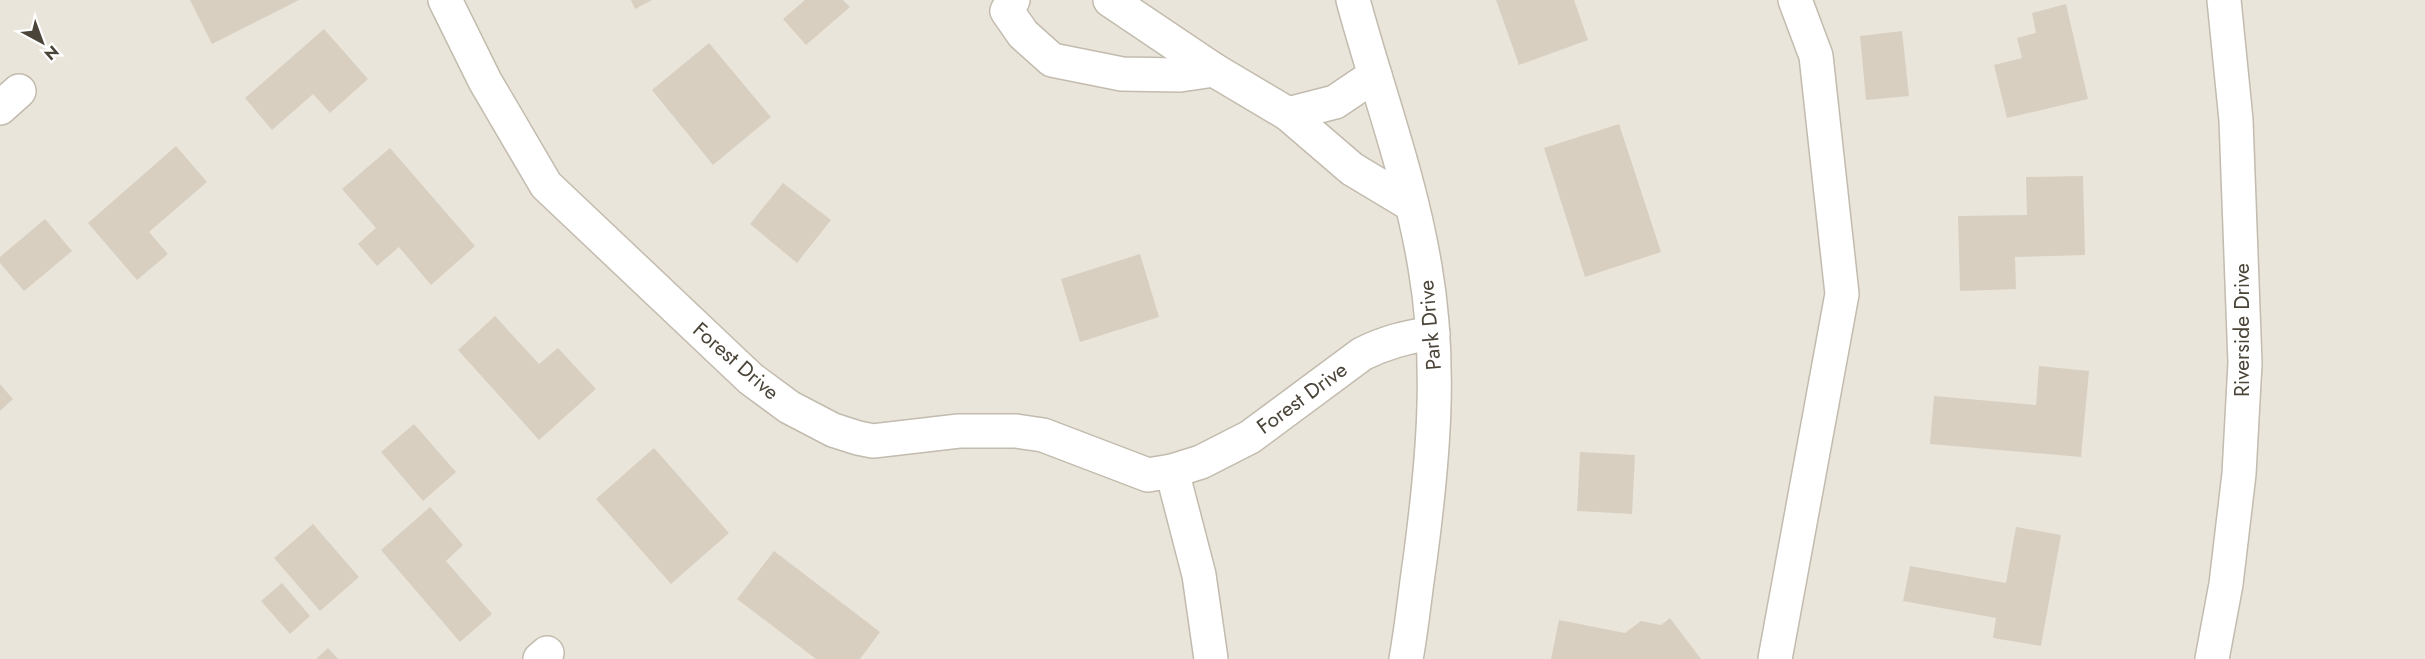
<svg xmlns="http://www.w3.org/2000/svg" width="2425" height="659" font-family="Jost,sans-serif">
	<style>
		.residential { fill: #eae5da }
		.building { fill: #d8cfc1 }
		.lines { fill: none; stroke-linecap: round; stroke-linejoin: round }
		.minor-casing { stroke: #c2bbae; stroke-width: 36 }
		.minor { stroke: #fff; stroke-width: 33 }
		.labels { text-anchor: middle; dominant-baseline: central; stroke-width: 4.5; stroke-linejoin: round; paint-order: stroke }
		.street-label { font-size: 21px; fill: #4b4439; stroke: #fff }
	</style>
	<rect width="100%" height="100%" fill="#f6f3ec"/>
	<rect class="residential" x="0" y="0" width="2425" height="659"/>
	<g class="building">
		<path d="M190 0H299L212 44Z"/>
		<path d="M631 0H652L635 9Z"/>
		<path d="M805 0H843L850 7 806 45 783 19Z"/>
		<path d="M1496 0H1574L1588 40 1519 65Z"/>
		<path d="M2066 4 2088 99 2007 118 1994 65 2022 58 2017 38 2036 33 2032 13Z"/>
		<path d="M324 29 368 79 330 113 313 94 272 130 245 98Z"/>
		<path d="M1902 31 1909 96 1866 100 1860 36Z"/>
		<path d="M709 43 771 117 713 165 652 90Z"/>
		<path d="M1619 124 1661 252 1585 277 1544 148Z"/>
		<path d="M176 146 207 182 149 232 168 254 137 280 88 223Z"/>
		<path d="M390 148 475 246 431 285 399 247 377 266 358 244 376 228 342 189Z"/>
		<path d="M2083 176 2085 255 2015 257 2016 289 1960 291 1958 216 2027 215 2026 177Z"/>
		<path d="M783 183 831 220 797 263 750 224Z"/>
		<path d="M45 219 72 251 24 291 0 263V257Z"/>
		<path d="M1140 254 1159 317 1080 342 1061 279Z"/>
		<path d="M495 316 539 364 558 348 596 389 539 440 458 350Z"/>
		<path d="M2039 366 2089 371 2081 457 1930 444 1934 396 2036 405Z"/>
		<path d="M0 384 13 399 0 411Z"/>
		<path d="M414 424 456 472 423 501 381 452Z"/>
		<path d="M654 448 729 533 671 584 596 499Z"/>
		<path d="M1580 452 1635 455 1632 514 1577 511Z"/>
		<path d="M430 507 463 545 446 561 492 614 460 642 381 550Z"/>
		<path d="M313 524 359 577 320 611 274 558Z"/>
		<path d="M2016 527 2061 535 2041 646 1993 638 1996 618 1903 601 1910 566 2006 583Z"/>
		<path d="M774 551 880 632 860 659H816L737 599Z"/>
		<path d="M282 583 310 616 290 634 261 601Z"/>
		<path d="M1670 618 1701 659H1551L1559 620 1625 633 1641 621 1661 625Z"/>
		<path d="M328 648 338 659H316Z"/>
	</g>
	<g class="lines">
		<defs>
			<g id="minor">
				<path d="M445 0 485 81 546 185 751 379 789 407 833 430 858 438 873 441 959 431H1016L1043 435 1148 475 1172 471 1201 462 1250 437 1362 354C1386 342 1407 337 1433 333"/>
				<path d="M1013 0 1007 11 1023 34 1052 60 1122 74 1180 75 1214 70"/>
				<path d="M1110 0 1214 70 1288 114 1335 102 1375 75"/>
				<path d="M1353 0C1377 89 1410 176 1425 267 1442 365 1433 462 1420 560 1415 593 1412 626 1406 659"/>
				<path d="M0 108 19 91"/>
				<path d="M1288 114 1352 169 1412 205"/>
				<path d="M1172 471 1199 575 1211 659"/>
				<path d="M540 659 547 653"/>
				<path d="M1775 659 1842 294 1816 56 1795 0"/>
				<path d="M2212 659 2226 584 2239 474 2245 363 2236 120 2224 0"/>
			</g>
		</defs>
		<use href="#minor" class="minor-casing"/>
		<use href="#minor" class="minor"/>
	</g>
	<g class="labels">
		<g class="street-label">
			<text transform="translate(1430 325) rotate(-95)">Park Drive</text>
			<text transform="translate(2242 330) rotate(-90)">Riverside Drive</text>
			<text transform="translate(736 361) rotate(41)">Forest Drive</text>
			<text transform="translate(1302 398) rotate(-36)">Forest Drive</text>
		</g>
	</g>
	<g transform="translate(42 42) rotate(139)" stroke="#ffffff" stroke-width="4.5" paint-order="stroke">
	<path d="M0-4.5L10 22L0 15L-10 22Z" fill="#4b4439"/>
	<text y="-9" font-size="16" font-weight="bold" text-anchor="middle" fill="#4b4439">N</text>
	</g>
</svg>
